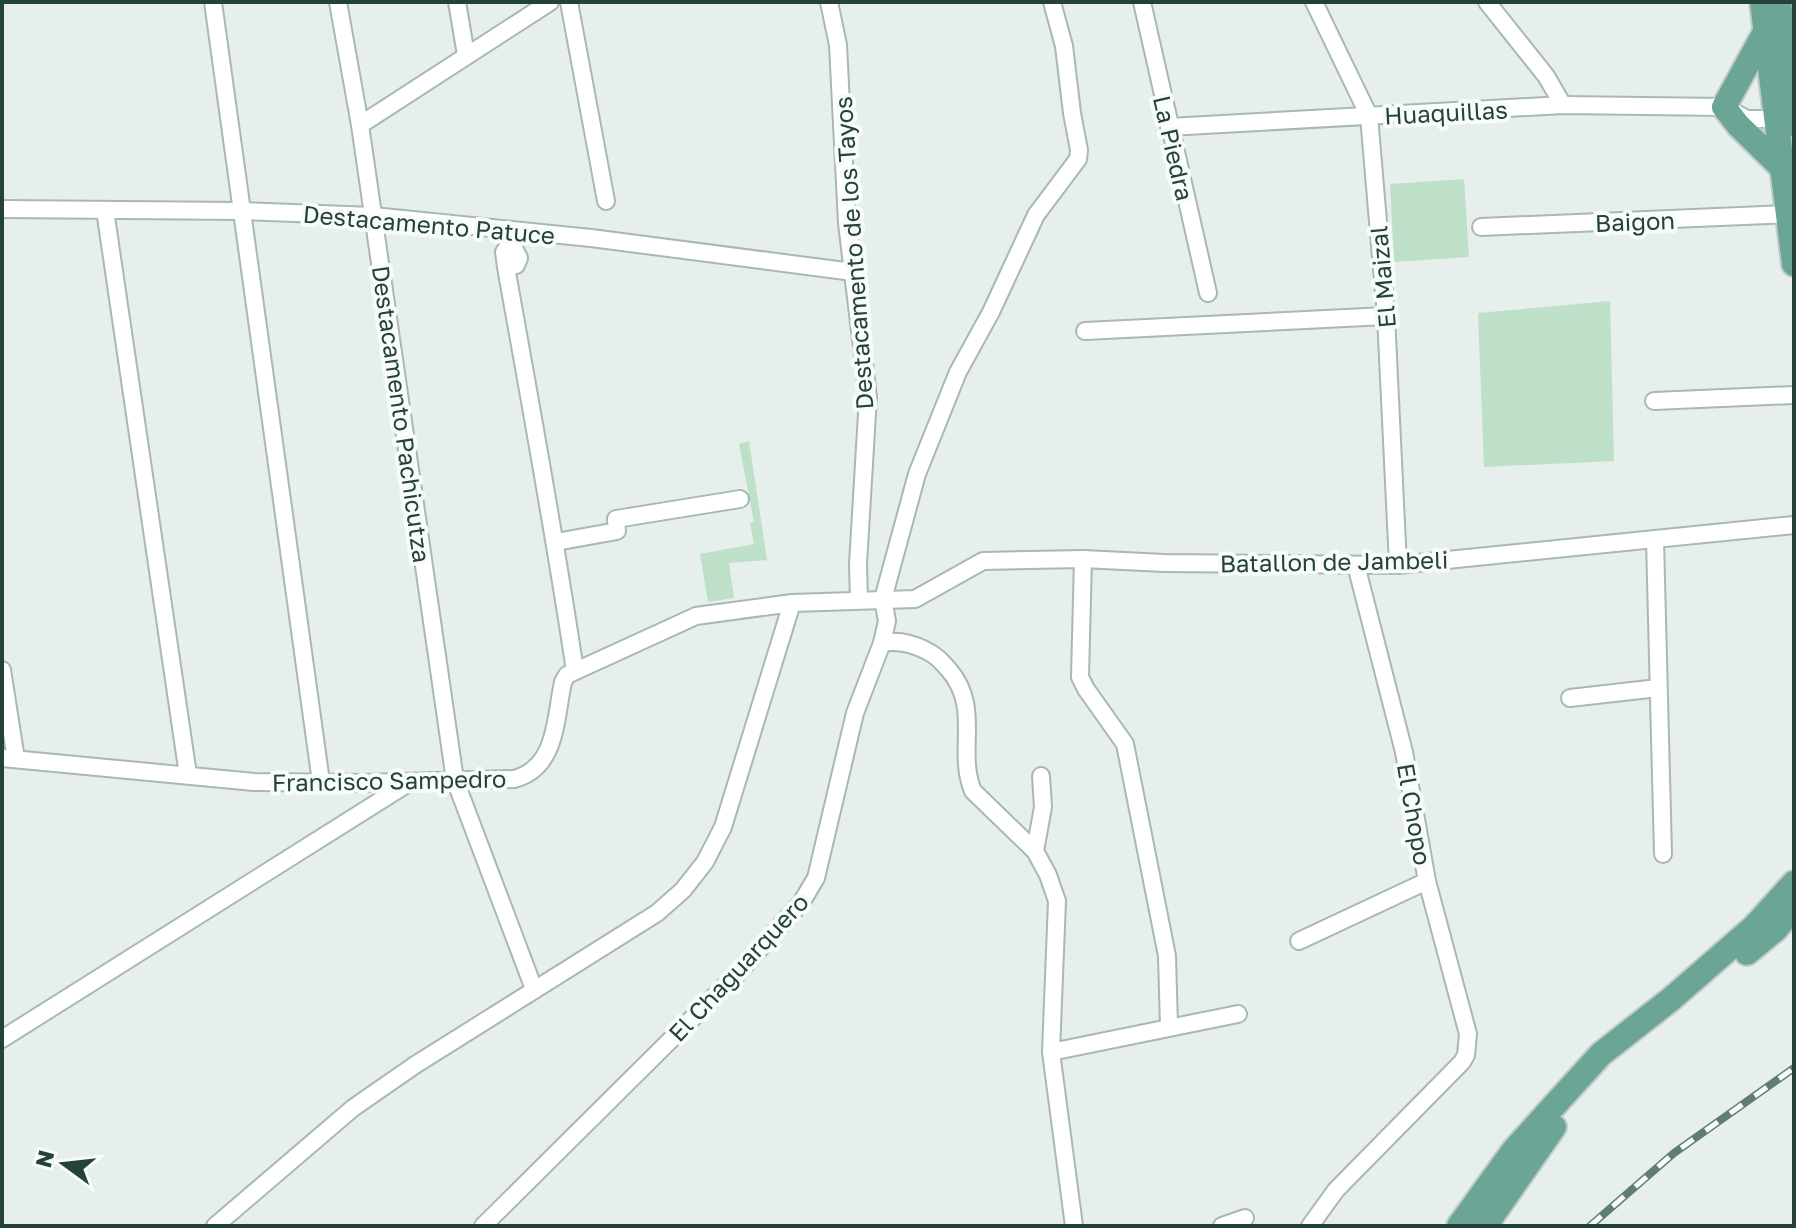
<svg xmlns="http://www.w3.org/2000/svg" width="1796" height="1228" font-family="'Golos Text',sans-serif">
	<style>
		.green { fill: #bfe0c8 }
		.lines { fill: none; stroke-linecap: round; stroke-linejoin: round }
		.minor-casing { stroke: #a8b8b2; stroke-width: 20 }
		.primary-casing { stroke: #c2cac8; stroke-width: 28 }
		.minor { stroke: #fff; stroke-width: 16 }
		.primary { stroke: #6aa596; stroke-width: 24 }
		.rail-casing { stroke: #5f7d75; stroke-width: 8 }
		.rail { stroke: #f7fbf9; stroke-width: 5; stroke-dasharray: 15; stroke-linecap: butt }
		.labels { text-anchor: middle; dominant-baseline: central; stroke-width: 8; stroke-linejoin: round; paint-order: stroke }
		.street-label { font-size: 24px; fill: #24423a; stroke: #f7fbf9 }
	</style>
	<rect width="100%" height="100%" fill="#e6efeb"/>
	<g class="green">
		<path d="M1464 179 1469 257 1394 262 1390 184Z"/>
		<path d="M1610 301 1614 461 1484 467 1478 313Z"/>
		<path d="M749 441 767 560 729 563 734 598 708 602 700 554 754 544 750 523 754 522 739 444Z"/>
	</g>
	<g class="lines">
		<defs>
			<g id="minor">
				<path d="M213 2 321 782"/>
				<path d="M338 2 360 125 455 780 534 989"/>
				<path d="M457 2 466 55"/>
				<path d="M569 2 606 201"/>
				<path d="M829 2 838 45 847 223 868 397 858 564 859 600"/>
				<path d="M1142 2 1208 293"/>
				<path d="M1314 2 1369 116 1386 316 1398 565"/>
				<path d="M1487 2 1546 76 1563 105"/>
				<path d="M1730 110 1747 119H1784"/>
				<path d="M360 125 550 2"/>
				<path d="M1169 127 1563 105 1724 107"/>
				<path d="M2 209 242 211 373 216 591 238 853 272"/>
				<path d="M105 210 188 775"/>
				<path d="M1481 227 1789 214"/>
				<path d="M506 267 516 265 519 258 514 248 508 247 504 252 506 267C530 402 555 536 575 671"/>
				<path d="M1085 331 1386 316"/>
				<path d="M1654 401 1794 395"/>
				<path d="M1655 540 1663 854"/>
				<path d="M556 542 617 531 616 519 740 499"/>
				<path d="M1083 559 1080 677 1086 689 1125 744 1167 956 1169 1027"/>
				<path d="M882 643C897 640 911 643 925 650 936 655 941 661 949 670 982 708 956 751 973 791L1035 851 1048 875 1057 901 1051 1052 1074 1226"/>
				<path d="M2 670 16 759"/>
				<path d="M1570 698 1658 688"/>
				<path d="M2 758 254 782 362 783 514 779C557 768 555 719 563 682L567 675 696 616 792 603 915 599 983 561 1083 559 1164 563 1398 565 1794 525"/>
				<path d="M1035 851 1043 807 1041 776"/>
				<path d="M1299 941 1427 881"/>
				<path d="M2 1039 410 782"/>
				<path d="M1051 1052 1238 1014"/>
				<path d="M215 1226 353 1108 415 1065 657 913 683 890 705 862 723 827 792 603"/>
				<path d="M483 1226 737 974 801 903 816 878 855 713 882 643 887 621 883 599 917 474 958 372 991 312 1036 215 1078 159 1079 150 1072 113 1064 46 1052 2"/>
				<path d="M1222 1226 1245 1218"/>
				<path d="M1310 1226 1336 1190 1462 1062 1466 1055 1468 1034 1427 881 1404 752 1356 565"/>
			</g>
			<g id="primary">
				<path d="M1762 2 1794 264"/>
				<path d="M1779 2 1794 124"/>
				<path d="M1765 32 1724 107 1738 125 1782 168"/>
				<path d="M1747 953 1776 929 1794 907"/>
				<path d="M1459 1226 1514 1150 1601 1054 1670 1000 1755 926 1794 883"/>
				<path d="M1485 1226 1554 1127"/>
			</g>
		</defs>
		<use href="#minor" class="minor-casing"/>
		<use href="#primary" class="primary-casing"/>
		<use href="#minor" class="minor"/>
		<use href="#primary" class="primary"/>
		<defs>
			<path id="rail" d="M1590 1226 1674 1153 1794 1068"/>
		</defs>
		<use href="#rail" class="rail-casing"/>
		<use href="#rail" class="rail"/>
	</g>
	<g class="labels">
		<g class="street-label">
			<text transform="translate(1446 112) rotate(-3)">Huaquillas</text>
			<text transform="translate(1174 148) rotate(77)">La Piedra</text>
			<text transform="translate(1635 221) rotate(-2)">Baigon</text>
			<text transform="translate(429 224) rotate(5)">Destacamento Patuce</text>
			<text transform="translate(853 253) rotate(-94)">Destacamento de los Tayos</text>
			<text transform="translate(1382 277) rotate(-95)">El Maizal</text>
			<text transform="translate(402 414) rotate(82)">Destacamento Pachicutza</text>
			<text transform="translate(1334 561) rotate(-1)">Batallon de Jambeli</text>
			<text transform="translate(389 780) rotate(-1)">Francisco Sampedro</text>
			<text transform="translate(1415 814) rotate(80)">El Chopo</text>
			<text transform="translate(738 967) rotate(-47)">El Chaguarquero</text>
		</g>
	</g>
	<rect width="1796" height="1228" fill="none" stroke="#24423a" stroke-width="8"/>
	<g transform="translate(64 1164) rotate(285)" stroke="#f7fbf9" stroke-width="6" paint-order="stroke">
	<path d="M0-6L14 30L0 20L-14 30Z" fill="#24423a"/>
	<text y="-12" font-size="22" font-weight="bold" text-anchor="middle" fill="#24423a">N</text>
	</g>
</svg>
